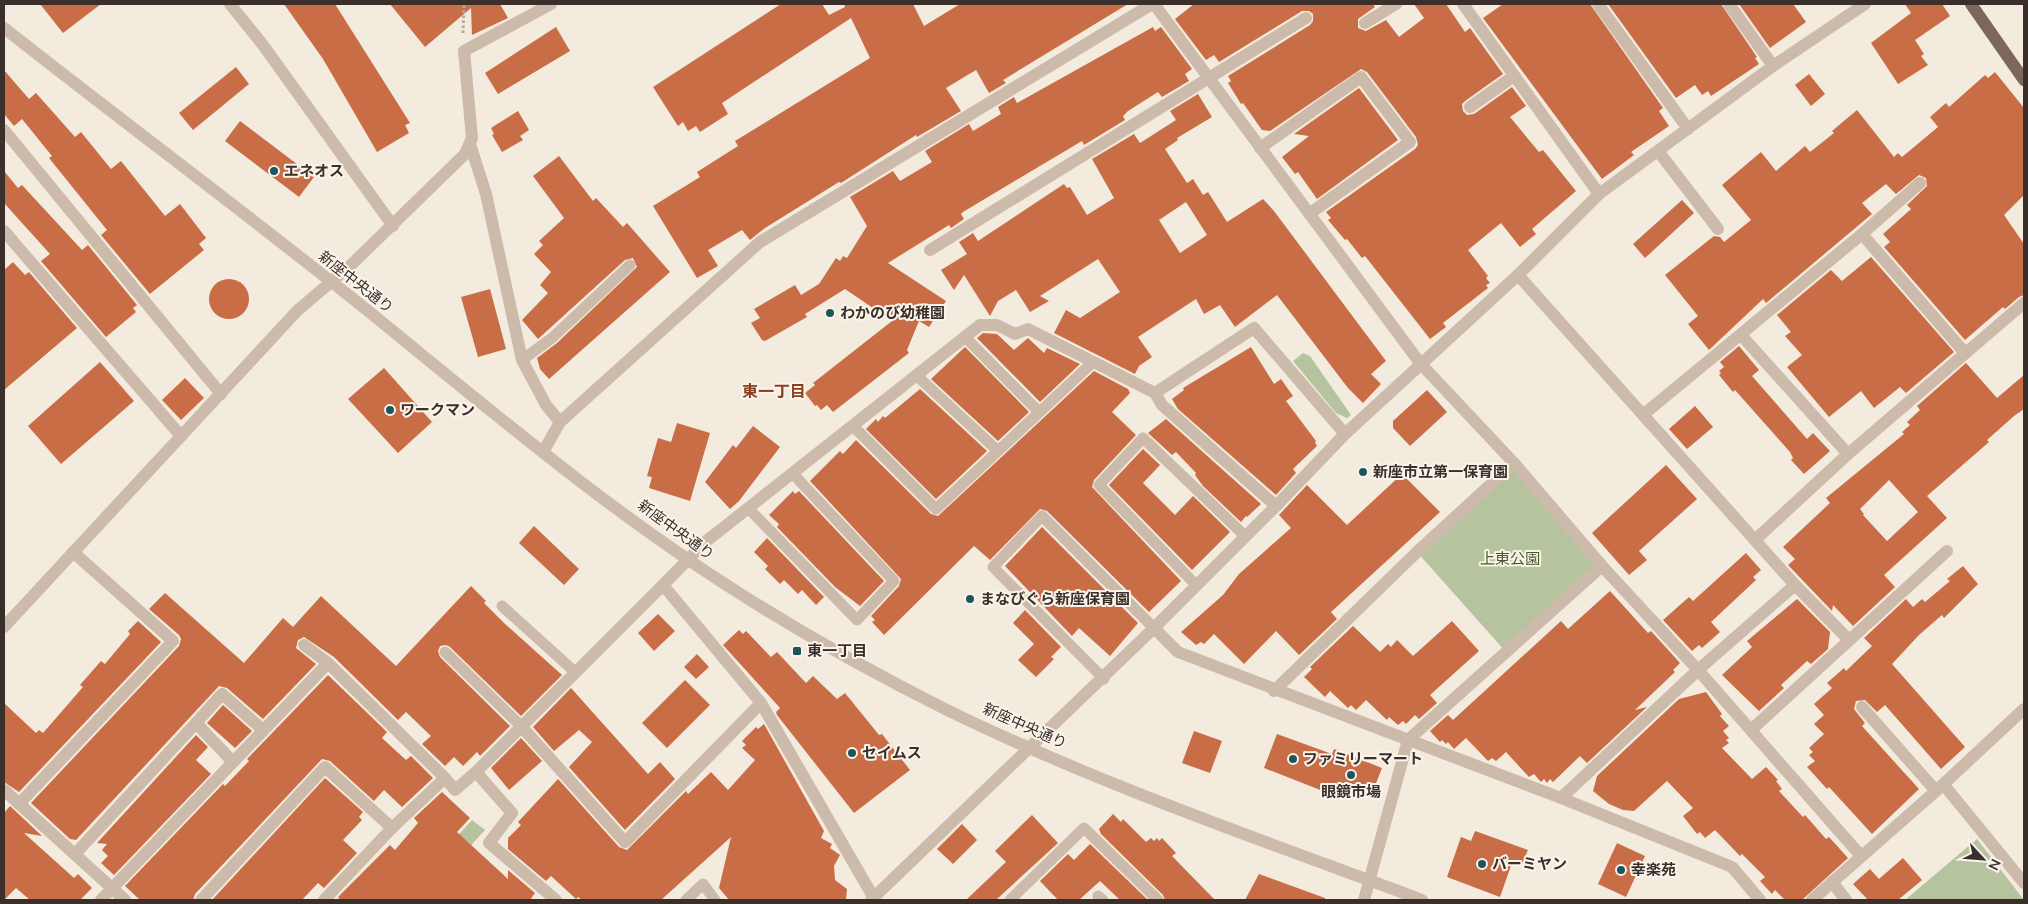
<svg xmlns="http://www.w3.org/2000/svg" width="2028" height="904" font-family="'Nunito Sans','Noto Sans JP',sans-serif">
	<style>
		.green { fill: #b5c39e }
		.building { fill: #c96d47; fill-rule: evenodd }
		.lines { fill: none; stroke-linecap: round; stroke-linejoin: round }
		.path { stroke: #b8a594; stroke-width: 3; stroke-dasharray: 2.5 2.5; stroke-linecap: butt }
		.service { stroke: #cba; stroke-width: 11 }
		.minor { stroke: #cba; stroke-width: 12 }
		.tertiary { stroke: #cba; stroke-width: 12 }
		.primary { stroke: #7c675a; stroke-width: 12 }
		.poi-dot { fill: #1d555d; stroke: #fbf4eb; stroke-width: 2 }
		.labels { text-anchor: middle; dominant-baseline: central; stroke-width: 4; stroke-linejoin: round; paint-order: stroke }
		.poi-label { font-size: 15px; font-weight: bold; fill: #3a2f2a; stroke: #fbf4eb; text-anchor: start }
		.street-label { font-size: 15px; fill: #3a2f2a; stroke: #fbf4eb }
		.park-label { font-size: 15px; fill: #46592c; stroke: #fbf4eb }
		.neighbourhood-label { font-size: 16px; font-weight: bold; fill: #8b3f20; stroke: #fbf4eb }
	</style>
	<rect width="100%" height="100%" fill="#f4ebdf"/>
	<g class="green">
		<path d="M1303 353 1310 356 1351 415 1347 418 1336 413 1293 361Z"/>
		<path d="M1514 463 1602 566 1506 652 1417 552Z"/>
		<path d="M472 820 485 830 450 868 438 857Z"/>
		<path d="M1977 839 2024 900H1905Z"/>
	</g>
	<g class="building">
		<path d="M40 4H101L63 33Z"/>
		<path d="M284 4H335L410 123 405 125 409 133 377 152 323 59Z"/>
		<path d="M390 4H500L508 18 472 35 471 8 425 47Z"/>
		<path d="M781 4H822L829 15 845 7 844 4H913L924 26 960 4H1128L1003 80 1006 83 989 93 976 70 946 88 961 111 917 137 916 135 841 183 839 182 765 228 750 240 742 230 708 250 718 266 697 278 653 206 700 177 697 172 738 146 735 141 870 58 851 18 722 103 728 114 700 132 696 126 688 131 683 122 678 126 653 87Z"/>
		<path d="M1194 4H1373L1375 7 1358 19V28L1366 31 1386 20 1399 37 1424 18 1414 4H1446L1465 32 1470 28 1503 74 1465 101 1462 104 1463 111 1467 115 1474 114 1512 87 1526 106 1510 117 1539 152 1543 150 1576 191 1532 229 1536 234 1520 247 1501 223 1468 250 1488 276 1486 278 1490 283 1486 285 1488 288 1443 323 1446 327 1430 339 1365 256 1362 258 1347 239 1345 240 1328 220 1331 218 1326 212 1415 149 1418 145 1416 137 1367 72 1361 69 1270 131 1262 130 1243 103 1241 104 1228 83 1231 81 1228 76 1310 25 1313 21V14L1309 11H1302L1219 62 1214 55 1206 60 1175 19Z"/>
		<path d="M1503 4H1590L1663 108 1659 111 1669 126 1631 152 1634 155 1602 179 1483 18Z"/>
		<path d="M1608 4H1721L1757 57 1755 58 1759 64 1711 96 1708 91 1702 95 1695 85 1676 98Z"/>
		<path d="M1739 4H1793L1806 22 1770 48Z"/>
		<path d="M1905 4H1942L1950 16 1915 40 1924 54 1921 56 1928 65 1898 84 1871 43 1911 13Z"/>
		<path d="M556 27 570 51 498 94 485 73Z"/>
		<path d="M1153 27 1155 31 1161 27 1192 69 1185 74 1189 81 1162 97 1158 92 1128 111 1123 116 1125 120 1084 145 1082 141 993 194 963 212 961 214 964 219 951 228 949 225 888 263 946 301 929 327 919 321 907 350 909 353 833 412 827 405 821 410 817 405 815 406 805 393 815 385 813 383 892 321 845 289 805 314 807 317 765 341 762 340 751 323 760 318 754 309 795 285 801 295 819 284 836 258 840 261 843 256 847 258 867 226 850 197 893 171 900 181 932 162 925 151 969 124 973 131 1001 114 998 107 1014 97 1017 103Z"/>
		<path d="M236 67 249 84 193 130 179 113Z"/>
		<path d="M4 70 29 99 36 93 75 137 81 132 111 169 121 161 165 216 180 204 206 238 199 244 204 250 150 294 101 235 107 230 49 158 52 156 22 119 14 126 4 114Z"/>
		<path d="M1995 72 2024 108V195L2004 215 2024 244V295L2019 297 2005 309 2003 307 1965 340 1884 247 1890 242 1883 234 1911 209 1907 205 1927 186 1926 178 1919 175 1896 194 1886 184 1862 203 1872 214 1766 303 1763 299 1709 350 1688 324 1698 316 1665 275 1714 236 1720 237 1724 242 1751 220 1722 185 1761 152 1776 171 1805 146 1810 152 1834 133 1832 131 1857 110 1894 157 1898 153 1902 157 1938 127 1930 117 1946 103 1949 107 1985 75 1988 78Z"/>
		<path d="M1809 74 1825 94 1811 106 1795 85Z"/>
		<path d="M1359 88 1398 140 1317 199 1298 172 1295 174 1282 157 1309 136 1294 134Z"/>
		<path d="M1198 94 1212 117 1177 138 1178 140 1165 149 1187 183 1193 179 1203 195 1208 192 1227 222 1263 199 1274 211 1386 361 1371 374 1381 384 1363 403 1348 388 1277 295 1235 327 1220 305 1204 314 1196 299 1138 337 1152 357 1139 366 1135 374 1054 333 1066 310 1080 318 1120 292 1098 259 1040 296 1049 301 1030 312 1016 290 998 301 990 316 964 275 954 290 941 270 967 254 959 242 973 233 978 241 1064 184 1067 188 1070 187 1087 215 1114 198 1092 159 1134 134 1140 143 1176 120 1170 111ZM1186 202 1207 235 1180 253 1159 220Z"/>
		<path d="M518 111 529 130 520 136 523 140 502 152 492 135 494 134 491 128Z"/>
		<path d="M240 121 314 177 299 197 225 141Z"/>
		<path d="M559 156 593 201 596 198 623 227 627 223 670 272 549 379 540 369 537 358 557 343 637 267 633 258 625 260 538 339 522 320 548 293 540 285 551 272 534 254 543 245 539 241 564 218 533 176Z"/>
		<path d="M4 171 18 188 22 185 82 250 88 245 137 305 133 308 136 312 106 337 41 261 50 254 4 203Z"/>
		<path d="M1682 200 1694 213 1645 258 1633 244Z"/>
		<path d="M1871 257 1954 352 1906 393 1900 387 1874 408 1861 391 1829 417 1787 367 1802 355 1785 336 1791 332 1777 315 1831 270 1842 281Z"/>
		<path d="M13 262 25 275 29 272 77 328 4 390V270Z"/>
		<circle cx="229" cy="299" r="20"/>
		<path d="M490 289 506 349 478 357 461 297Z"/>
		<path d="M983 333 997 334 1014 350 1028 338 1044 353 1047 348 1080 364 1040 402 977 338Z"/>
		<path d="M1739 346 1759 370 1752 376 1807 439 1813 433 1830 451 1804 474 1791 460 1793 458 1790 452 1735 390 1733 392 1719 375 1721 373 1719 371 1724 367 1720 362Z"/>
		<path d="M965 347 1029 412 998 441 931 379Z"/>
		<path d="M1251 347 1274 384 1281 379 1293 396 1286 401 1316 441 1315 442 1317 446 1293 469 1296 473 1276 495 1178 409 1172 399 1184 390 1183 388Z"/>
		<path d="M100 362 134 401 61 464 28 426Z"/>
		<path d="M1966 363 1997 398 2024 375V409L2014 416 1987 440 1989 442 1927 496 1947 518 1884 575 1895 587 1853 626 1833 605 1832 611 1788 565 1795 559 1783 547 1830 503 1826 498 1904 434 1902 432 1910 425 1907 422 1920 410 1917 406ZM1889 480 1918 512 1887 541 1863 515 1864 514 1860 509Z"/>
		<path d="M384 368 432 422 398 453 348 399Z"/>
		<path d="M1094 371 1128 389 1130 393 1112 412 1136 435 1094 480 1092 487 1181 581 1149 612 1047 511 1040 509 990 560 974 546 884 635 872 622 875 620 871 616 899 586 901 579 810 481 840 451 843 454 856 440 931 514 938 516Z"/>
		<path d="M185 378 204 398 181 420 162 400Z"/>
		<path d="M920 389 987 451 936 499 866 429 876 419 878 422 883 416 885 418Z"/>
		<path d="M1427 390 1447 412 1410 446 1393 428V421Z"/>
		<path d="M1695 406 1713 427 1687 449 1669 429Z"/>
		<path d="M1166 419 1261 504 1247 517 1246 516 1241 522 1203 486 1195 475 1196 473 1176 452 1172 455 1148 433Z"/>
		<path d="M677 423 710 433 690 501 649 488 652 477 647 476 658 438 671 442Z"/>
		<path d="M753 426 780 447 739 501 730 509 705 482 733 445 736 448Z"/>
		<path d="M1143 449 1160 465 1143 483 1175 515 1193 496 1230 532 1192 570 1109 485Z"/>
		<path d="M1666 465 1697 499 1639 551 1647 560 1629 575 1592 533Z"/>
		<path d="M1402 474 1440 512 1331 612 1337 619 1299 655 1276 631 1244 664 1214 634 1204 644 1201 642 1196 645 1181 632 1223 595 1239 574 1291 528 1279 515 1307 485 1347 525Z"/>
		<path d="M793 491 795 494 799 491 884 581 860 606 835 587 777 527 779 524 769 515Z"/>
		<path d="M534 526 579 569 564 585 519 543Z"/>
		<path d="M1042 527 1138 623 1110 656 1079 628 1072 636 1005 566Z"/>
		<path d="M767 538 824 597 816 605 802 590 798 594 784 580 780 584 765 569 768 566 754 552Z"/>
		<path d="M1746 553 1761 570 1753 577 1756 580 1711 622 1720 632 1702 648 1699 645 1692 651 1663 620 1689 597 1693 601Z"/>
		<path d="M1963 566 1978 584 1944 618 1942 615 1919 635 1892 664 1965 747 1941 769 1885 705 1877 712 1865 700 1856 701 1854 709 1865 723 1862 726 1919 789 1872 834 1829 787 1827 789 1807 767 1815 761 1809 755 1813 752 1809 748 1824 734 1814 724 1824 715 1814 704 1832 688 1827 683 1844 668 1846 671 1872 646 1864 638 1906 599 1913 607 1922 599 1925 602 1950 581 1947 579Z"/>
		<path d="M471 586 486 601 484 603 504 623 562 675 521 716 450 647 446 645 440 646 438 651 440 657 510 726 480 756 477 752 463 766 454 757 445 766 422 744 431 736 406 712 398 720 334 657 304 637 298 640 296 648 316 664 263 719 227 688 219 686 76 840 70 839 31 803 179 646 181 639 179 635 149 609 165 593 244 663 283 618 293 627 321 596 396 666Z"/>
		<path d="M1610 591 1648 633 1651 631 1680 663 1673 670 1675 672 1635 710 1647 707 1587 763 1580 756 1553 782 1550 779 1547 783 1544 779 1541 782 1534 774 1529 777 1506 752 1496 761 1492 758 1488 761 1466 738 1454 749 1448 742 1446 744 1442 740 1440 742 1430 731 1448 715 1453 720 1561 621 1568 629Z"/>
		<path d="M1797 599 1830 632 1828 649 1811 664 1807 661 1781 685 1784 688 1759 711 1722 675 1752 647 1747 641Z"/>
		<path d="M1025 610 1061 647 1051 657 1054 659 1036 677 1018 660 1034 644 1013 623Z"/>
		<path d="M658 614 675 631 654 651 638 633Z"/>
		<path d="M138 621 161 642 19 792 4 782V703L36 733 39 730 43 733 83 687 80 685 101 661 105 664 130 634 128 631Z"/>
		<path d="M1452 621 1479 651 1430 695 1437 703 1419 719 1415 715 1406 724 1403 721 1398 725 1389 717 1387 720 1366 700 1356 710 1351 705 1348 708 1330 691 1325 697 1304 677 1312 669 1310 667 1353 626 1380 652 1388 644 1391 647 1397 640 1413 656Z"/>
		<path d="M739 630 743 634 746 631 771 657 777 652 806 683 813 676 837 699 845 693 879 735 882 734 910 770 854 813 777 715 776 712 780 708 723 645Z"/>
		<path d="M697 654 709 667 696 679 684 667Z"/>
		<path d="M328 675 387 732 382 738 406 760 411 756 433 778 402 807 384 790 374 801 330 761 322 759 195 894 193 900H140L125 886 223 784 225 786 249 761 247 759Z"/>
		<path d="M685 680 710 705 667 748 642 723Z"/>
		<path d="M571 688 648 774 660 762 675 779 625 830 569 767 592 742 579 730 554 751 533 727Z"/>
		<path d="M1706 692 1722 714 1720 716 1729 726 1723 731 1729 738 1726 740 1729 743 1722 748 1752 779 1766 767 1778 780 1776 781 1782 789 1779 791 1803 817 1805 815 1826 839 1829 837 1848 858 1802 900H1785L1775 890 1772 894 1760 881 1765 877 1742 854 1740 856 1715 830 1705 838 1700 832 1697 834 1683 816 1693 808 1667 781 1634 811 1623 810 1609 804 1593 791 1597 776 1679 699Z"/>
		<path d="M223 705 252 731 235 748 207 723Z"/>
		<path d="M764 724 824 831 821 838 832 844 830 848 840 855 834 866 835 880 847 889 846 900H729L719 888 731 837 661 900H582L578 897 576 899 551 876 546 881 508 849V838L521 825 518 822 558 779 619 847 627 850 686 791 688 794 711 772 728 790 755 760 742 748 746 745 742 741 756 727 758 729Z"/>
		<path d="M1194 731 1222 741 1210 773 1182 763Z"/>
		<path d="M1277 734 1332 754 1334 749 1382 768 1373 791 1352 785 1351 788 1337 783 1333 795 1264 768Z"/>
		<path d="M196 735 208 747 196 760 211 774 114 875 101 863 108 856 102 850 107 844 97 843Z"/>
		<path d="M521 738 542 761 509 790 491 768Z"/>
		<path d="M325 778 363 812 359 817 362 820 343 840 357 853 324 888 318 883 302 900H212Z"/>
		<path d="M442 792 470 818 457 832 508 879V870L535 893 530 900H340L338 897 390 845 395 850 418 823 414 818Z"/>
		<path d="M10 806 42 836 24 833 74 878 78 874 92 888 80 900H30L16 888 4 900V813Z"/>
		<path d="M1113 814 1121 822 1123 819 1146 842 1151 838 1154 841 1157 838 1159 841 1162 838 1176 853 1172 856 1215 900H1165L1163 895 1101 834 1099 829Z"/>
		<path d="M1032 815 1058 843 996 900H966L1006 862 995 851Z"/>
		<path d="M962 824 977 840 953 864 937 849Z"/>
		<path d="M1475 831 1528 850 1521 866 1512 863 1500 897 1447 877 1461 837 1471 841Z"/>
		<path d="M1617 843 1645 856 1626 897 1598 884Z"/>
		<path d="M1090 844 1148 900H1120L1100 881 1079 900H1058L1040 881 1068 854 1074 860Z"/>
		<path d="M1903 858 1922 880 1898 900H1868L1853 884 1870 869 1879 879Z"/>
		<path d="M1259 874 1325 898V900H1245Z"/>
	</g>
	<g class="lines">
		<path class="path" d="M463 33 464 4"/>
		<g class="service">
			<path d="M965 337 1039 412"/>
			<path d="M522 360 552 338 630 265"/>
			<path d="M916 375 998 451"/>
			<path d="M853 426 936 509 1093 362"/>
			<path d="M749 509 857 620 894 581 793 474"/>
			<path d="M1196 585 1099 485 1143 438 1245 536"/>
			<path d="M502 606 575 672"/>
			<path d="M445 652 521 726"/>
			<path d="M1104 679 993 567 1042 516 1154 628"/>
			<path d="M1098 896 1103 900"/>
			<path d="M686 900 703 884 715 900"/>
			<path d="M1010 900 1084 828 1158 900"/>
		</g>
		<g class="minor">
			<path d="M230 4 263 45 393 226"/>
			<path d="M1154 4 1420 363 1514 463 1602 566 1698 670 1861 856"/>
			<path d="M1463 4 1599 194"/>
			<path d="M1598 4 1688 129"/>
			<path d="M1729 4 1773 66"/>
			<path d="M1365 23 1396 4"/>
			<path d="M1470 107 1514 76"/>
			<path d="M4 130 221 394"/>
			<path d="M470 144 486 194 522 360 546 405 560 422 543 452"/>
			<path d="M1260 148 1361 77 1410 142 1309 214"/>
			<path d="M1658 151 1718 229"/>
			<path d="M4 231 181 436"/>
			<path d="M1862 234 1920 183"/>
			<path d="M930 250 1306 18"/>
			<path d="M1518 275 1795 585 1698 670 1561 798"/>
			<path d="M1741 335 1848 454"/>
			<path d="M1155 393 1162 405 1276 506"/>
			<path d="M1643 415 1862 234 1965 353"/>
			<path d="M560 422 760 242 1152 4"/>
			<path d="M1755 540 1848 454 2024 303"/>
			<path d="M1795 585 1849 640"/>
			<path d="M4 627 297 311 353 263 465 154 472 138 464 51 551 4"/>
			<path d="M1154 628 1276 506 1345 434 1518 275 1599 194 1773 66 1865 4"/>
			<path d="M304 645 328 663"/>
			<path d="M1274 691 1417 552 1514 463"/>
			<path d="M1862 707 1936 791"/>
			<path d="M196 723 222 694 263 730"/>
			<path d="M521 726 625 842 761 703"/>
			<path d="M1751 730 1947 551"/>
			<path d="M476 772 512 813 489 843 556 900"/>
			<path d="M1944 785 2024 883"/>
			<path d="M4 790 125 900"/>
			<path d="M19 804 173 641 73 552"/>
			<path d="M76 853 196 723 233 762"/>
			<path d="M1832 882 1846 900"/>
			<path d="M101 900 328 663 445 778"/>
			<path d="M201 900 325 767 392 828"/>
			<path d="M324 900 392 828 445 778 455 790 476 772 663 585"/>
			<path d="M871 900 1154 628 1178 652 1561 798 1732 867 1760 900"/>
			<path d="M875 900 761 703 663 585 704 543 980 325H997L1015 334 1028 329 1155 393 1254 328 1345 434"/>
			<path d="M1364 900 1408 740 1602 566"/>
			<path d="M1812 900 1936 791 2024 709"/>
		</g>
		<path class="tertiary" d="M4 28C121 120 240 209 357 302 481 402 604 508 739 593 805 635 875 674 945 709 1098 784 1262 840 1422 900"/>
		<path class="primary" d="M1971 4 2024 80"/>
	</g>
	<g class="poi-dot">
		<circle cx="274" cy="171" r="5"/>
		<circle cx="830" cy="313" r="5"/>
		<circle cx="390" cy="410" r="5"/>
		<circle cx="1363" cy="472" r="5"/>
		<circle cx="970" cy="599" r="5"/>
		<rect x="792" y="646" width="10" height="10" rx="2.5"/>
		<circle cx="852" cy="753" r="5"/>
		<circle cx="1293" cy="759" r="5"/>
		<circle cx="1351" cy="775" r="5"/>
		<circle cx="1482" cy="864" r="5"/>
		<circle cx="1621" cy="870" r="5"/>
	</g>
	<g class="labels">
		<g class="poi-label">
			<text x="284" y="171">エネオス</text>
			<text x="840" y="313">わかのび幼稚園</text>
			<text x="400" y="410">ワークマン</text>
			<text x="1373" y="472">新座市立第一保育園</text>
			<text x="980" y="599">まなびぐら新座保育園</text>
			<text x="807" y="651">東一丁目</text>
			<text x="862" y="753">セイムス</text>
			<text x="1303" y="759">ファミリーマート</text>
			<text x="1351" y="792" text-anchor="middle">眼鏡市場</text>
			<text x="1492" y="864">バーミヤン</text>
			<text x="1631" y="870">幸楽苑</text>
		</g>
		<g class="street-label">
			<text transform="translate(356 282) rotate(38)">新座中央通り</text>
			<text transform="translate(676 530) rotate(36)">新座中央通り</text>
			<text transform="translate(1025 726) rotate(24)">新座中央通り</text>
		</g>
		<g class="park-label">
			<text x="1510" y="559">上東公園</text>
		</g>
		<g class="neighbourhood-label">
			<text x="774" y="392">東一丁目</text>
		</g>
	</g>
	<rect width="2028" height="904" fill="none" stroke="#3a2f2a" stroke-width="10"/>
	<g transform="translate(1983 859) rotate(116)" stroke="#fbf4eb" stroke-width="4" paint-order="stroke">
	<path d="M0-4L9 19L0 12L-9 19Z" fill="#3a2f2a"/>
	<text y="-8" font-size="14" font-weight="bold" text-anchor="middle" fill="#3a2f2a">N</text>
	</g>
</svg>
